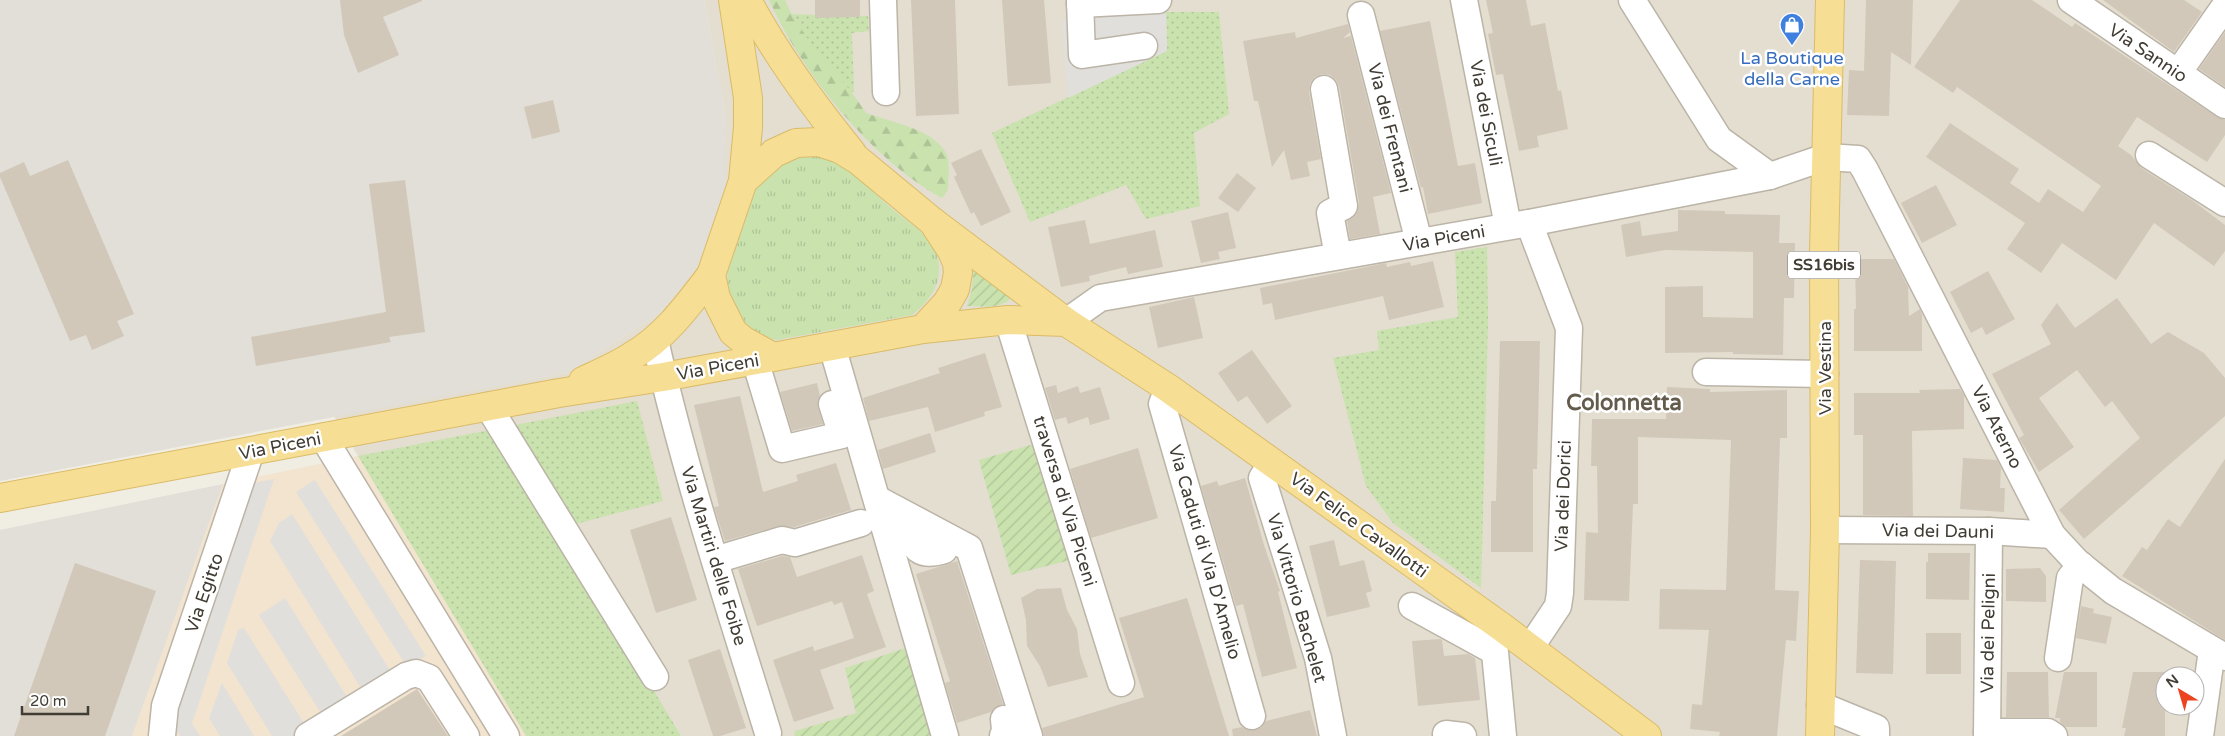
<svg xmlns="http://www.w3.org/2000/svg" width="2225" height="736" font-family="'Varela Round',sans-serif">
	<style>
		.residential { fill: #e4ded1; fill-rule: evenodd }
		.commercial { fill: #f2e4cf }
		.industrial { fill: #e2ded8 }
		.grass { fill: url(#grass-dots) }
		.forest { fill: url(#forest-firs) }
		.park { fill: url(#park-tufts) }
		.garden { fill: url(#garden-furrows) }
		.parking { fill: #e1dfdb }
		.building { fill: #d1c8b9 }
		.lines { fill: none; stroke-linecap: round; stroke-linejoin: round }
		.minor-casing { stroke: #bbb4a7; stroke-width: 29 }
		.major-casing { stroke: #dabb67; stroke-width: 30 }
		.minor { stroke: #fff; stroke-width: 26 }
		.major { stroke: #f7de95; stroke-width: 28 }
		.labels { text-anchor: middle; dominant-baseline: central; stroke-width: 5; stroke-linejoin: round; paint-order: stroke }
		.shield { fill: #fff; stroke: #7a7671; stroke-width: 1 }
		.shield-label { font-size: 16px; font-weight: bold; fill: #413c34 }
		.street-label { font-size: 18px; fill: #413c34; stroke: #fff }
		.shop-label { font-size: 18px; fill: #366cbe; stroke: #fff }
		.district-label { font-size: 22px; font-weight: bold; fill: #635b4c; stroke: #fff }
	</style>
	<defs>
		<pattern id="grass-dots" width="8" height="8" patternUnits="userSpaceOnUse" patternTransform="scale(1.25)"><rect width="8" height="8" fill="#c9e2ae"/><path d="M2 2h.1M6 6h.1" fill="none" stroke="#aec396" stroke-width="1.8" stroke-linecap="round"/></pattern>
		<pattern id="forest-firs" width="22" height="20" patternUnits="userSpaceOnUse" patternTransform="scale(1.25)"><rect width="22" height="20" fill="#c9e2ae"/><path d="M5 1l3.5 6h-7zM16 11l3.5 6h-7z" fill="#aec396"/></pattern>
		<pattern id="park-tufts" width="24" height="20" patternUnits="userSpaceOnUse" patternTransform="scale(1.25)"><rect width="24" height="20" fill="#c9e2ae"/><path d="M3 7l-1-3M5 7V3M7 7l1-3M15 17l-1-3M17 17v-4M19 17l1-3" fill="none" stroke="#aec396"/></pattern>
		<pattern id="garden-furrows" width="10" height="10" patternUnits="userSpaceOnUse" patternTransform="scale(1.25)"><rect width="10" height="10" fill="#c9e2ae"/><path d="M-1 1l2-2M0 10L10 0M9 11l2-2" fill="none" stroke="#aec396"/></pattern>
	</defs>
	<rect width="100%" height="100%" fill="#f0ede3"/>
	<path class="residential" d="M704 0H2225V736H526L334 416 569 372 658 314 710 250 726 117ZM2165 676H2195V706H2165Z"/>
	<path class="commercial" d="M358 456 526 736H132L223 484Z"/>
	<g class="industrial">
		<path d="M0 0H704L726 117 725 190 710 250 658 314 569 372 0 481Z"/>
		<path d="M223 484 132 736H0V530Z"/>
	</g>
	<g class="grass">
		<path d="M1166 12H1219L1229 114 1194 133 1200 206 1146 219 1126 185 1030 222 992 133 1167 51Z"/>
		<path d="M781 14 868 16 869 31 852 33 854 92H836Z"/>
		<path d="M1487 247 1488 321 1481 588 1393 523 1366 486 1333 358 1379 350 1377 331 1458 317 1455 252Z"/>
		<path d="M637 401 663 501 557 529 681 736H526L358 456Z"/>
	</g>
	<path class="forest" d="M769 0H785C803 43 842 74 866 113 891 122 935 129 947 155 950 164 948 180 948 190L942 198C871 159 802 73 769 0Z"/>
	<path class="park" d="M797 156 822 157 837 162C856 175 872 191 890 207 901 217 922 230 930 242 949 270 936 297 912 315L777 340C742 335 721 295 729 261 733 248 739 234 743 221 747 211 750 198 755 189 764 173 782 165 797 156Z"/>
	<g class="garden">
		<path d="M974 266 1012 296C1005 310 980 306 967 306L972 289Z"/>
		<path d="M1041 442 1075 559 1011 575 979 460Z"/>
		<path d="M912 646 942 736H794L795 731 856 713 845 668Z"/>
	</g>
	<g class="parking">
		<path d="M1166 12 1167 51 1068 98 1062 20Z"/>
		<path d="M274 479 192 723 200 736H180L171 721 251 484Z"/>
		<path d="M315 480 426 656 407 667 296 492Z"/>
		<path d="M292 514 393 675 364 693 270 541 279 523Z"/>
		<path d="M285 598 350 702 324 718 259 615Z"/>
		<path d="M244 628 307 728 294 736H272L227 663 238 630Z"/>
		<path d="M222 683 254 736H220L209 718Z"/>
	</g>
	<g class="building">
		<path d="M340 0H422V1L383 17 399 55 358 73 344 35Z"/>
		<path d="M815 0H860V17L815 18Z"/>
		<path d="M911 0H955L959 114 916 116Z"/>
		<path d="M1002 0H1044L1051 83 1008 86Z"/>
		<path d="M1486 0H1526L1531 26 1545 23 1558 91 1561 90 1568 129 1537 136 1539 147 1519 151 1503 74 1496 75 1488 34 1493 33Z"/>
		<path d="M1866 0H1913L1911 65 1891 52 1889 116 1847 115 1849 70 1864 71Z"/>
		<path d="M1960 0H2032L2072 27 2075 23 2217 117 2225 120V135L2207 162 2137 117 2118 146 2131 155 2141 168 2192 200 2225 225V251L2214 266 2154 223 2116 280 2062 243 2041 273 2007 249 2025 223 1926 157 1950 123 2019 169 2010 183 2039 203 2048 189 2083 212 2101 186 1957 87 1953 93 1914 67Z"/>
		<path d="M2103 0H2184L2202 12 2174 52Z"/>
		<path d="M1430 21 1458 166 1475 163 1482 203 1428 214 1423 187 1421 188 1380 31Z"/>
		<path d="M1348 24 1350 32 1343 38 1351 36 1391 193 1373 197 1380 234 1350 239 1347 221 1357 213 1359 203 1339 86 1336 80 1330 75 1322 74 1315 77 1310 83 1309 92 1321 159 1307 162 1310 176 1291 180 1284 150 1272 167 1258 101H1254L1243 41 1295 32 1296 38Z"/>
		<path d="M2225 32V87L2199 69Z"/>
		<path d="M553 100 560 132 532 139 524 107Z"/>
		<path d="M981 149 1011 212 981 226 974 212 971 214 954 177 957 175 951 163Z"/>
		<path d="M68 160 134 314 117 321 124 336 92 350 86 335 70 341 0 177V173L24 162 30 176Z"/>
		<path d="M1237 173 1256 188 1238 212 1218 198Z"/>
		<path d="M405 180 425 332 389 337 391 342 256 366 251 337 386 312 369 184Z"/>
		<path d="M1936 185 1957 225 1922 243 1901 203Z"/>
		<path d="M1678 210 1725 211V214L1780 215 1779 243H1795L1794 298H1784L1783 355 1733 354V352L1665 353V287L1703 286V317L1753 318V252L1665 250 1626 257 1621 225 1640 221 1642 236 1678 231Z"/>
		<path d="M1228 212 1236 248 1218 252 1220 259 1201 263 1191 221Z"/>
		<path d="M1085 220 1090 244 1155 230 1163 267 1128 274 1126 267 1089 276 1090 281 1061 287 1048 227Z"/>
		<path d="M1855 259H1894L1908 287 1909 316 1920 309 1922 315V351H1854V309H1856Z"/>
		<path d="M1433 261 1444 307 1389 320 1383 296 1275 320 1272 303 1263 305 1260 288 1386 263 1387 267 1410 262 1411 266Z"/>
		<path d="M1988 271 2015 319 1986 335 1982 327 1971 333 1950 292Z"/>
		<path d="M1194 297 1203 338 1158 348 1149 307Z"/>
		<path d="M2117 298 2151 344 2168 332 2204 353 2225 378V416L2084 539 2059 510 2140 438 2112 401 2105 407 2077 370 2039 398 2074 447 2039 472 2019 438 2024 435 1992 374 2051 344 2041 325 2057 303 2075 328Z"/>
		<path d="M1500 341H1540L1537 469H1533V552H1491V501H1496Z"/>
		<path d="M1252 350 1292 406 1267 424 1247 396 1238 402 1218 373Z"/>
		<path d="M985 353 1002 407 984 412 985 416 935 432 928 407 869 421 863 398 940 373 938 368Z"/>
		<path d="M817 383 820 396 818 408 823 424 792 431 780 392Z"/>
		<path d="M1056 385 1058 393 1078 386 1080 393 1100 387 1110 419 1090 425 1088 417 1068 424 1066 417 1055 420 1045 388Z"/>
		<path d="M1667 387 1710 389V392L1787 390V438H1780L1775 590 1799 591 1796 641 1786 640 1777 736H1719L1720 732 1690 729 1692 704 1702 705 1709 630 1659 629 1660 589 1726 590 1731 440 1638 437V504H1633L1629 601 1584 600 1586 532 1598 533 1597 466H1591L1592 419H1666Z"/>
		<path d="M1960 389 1964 395V429L1912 431 1913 516 1863 515V435H1854V393H1920L1919 390Z"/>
		<path d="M740 396 763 492 798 481 796 475 836 463 851 510 794 527 778 526 725 541 714 507 719 506 694 405Z"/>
		<path d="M930 433 936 452 883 469 878 450Z"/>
		<path d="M1138 448 1158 518 1091 538 1070 469Z"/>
		<path d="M1963 458 1997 460 2001 468 2000 488H2005L2004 512 1960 509Z"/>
		<path d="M2225 459V640L2122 576 2142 547 2147 550 2168 519 2180 527Z"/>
		<path d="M1245 478 1264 545 1280 591 1278 592 1297 668 1262 677 1243 604 1236 606 1201 486 1217 481 1219 486Z"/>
		<path d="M671 517 697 600 656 613 630 530Z"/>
		<path d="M1334 540 1340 566 1364 560 1372 591 1366 593 1370 607 1327 617 1309 546Z"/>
		<path d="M1928 553H1970L1969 600 1926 599V562H1928Z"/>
		<path d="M862 555 874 591 867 594 886 647 820 670 834 709 794 722 773 660 813 646 814 651 854 638 842 602 834 605 832 601 757 626 738 569 782 556 790 557 797 577Z"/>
		<path d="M1860 560 1896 561 1893 674 1856 673Z"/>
		<path d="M957 561 1003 704 996 707 991 712 957 723 945 683 950 681 916 574Z"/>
		<path d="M75 563 156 591 105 736H14Z"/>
		<path d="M2040 568 2046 576V602L2006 601V569Z"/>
		<path d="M1061 588 1067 610 1077 629 1080 654 1088 677 1048 687 1040 666 1027 646 1026 620 1021 598 1037 589Z"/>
		<path d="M1187 598 1229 736H1044L1042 728 1144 697 1119 618Z"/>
		<path d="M2081 606 2094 609 2093 613 2112 617 2106 644 2076 638Z"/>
		<rect x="1926" y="633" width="35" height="41"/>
		<path d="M1440 639 1442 640 1444 656 1468 654 1475 658 1480 700 1418 706 1412 641Z"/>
		<path d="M720 649 746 728 720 736H713L688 660Z"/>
		<path d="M2007 672H2048L2049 717H2006Z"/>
		<path d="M2064 672H2097V727H2066L2060 722V718H2055Z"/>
		<path d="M2133 672H2165V736H2124L2126 728H2122Z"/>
		<path d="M417 689 448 736H341Z"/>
		<path d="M1310 710 1317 736H1233L1232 729 1242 727 1248 730H1256L1262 727 1266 721Z"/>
	</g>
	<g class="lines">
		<defs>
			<g id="minor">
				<path d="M883 0 886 92"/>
				<path d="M1080 0 1082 55 1144 46"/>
				<path d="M1464 0 1508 226"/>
				<path d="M1632 0 1719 139 1770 176"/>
				<path d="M2071 0 2225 105"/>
				<path d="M1080 4 1158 0"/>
				<path d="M1361 15 1419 242"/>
				<path d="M2178 73 2225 6"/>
				<path d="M1324 89 1344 206 1330 213 1338 256"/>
				<path d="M2149 155 2225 203"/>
				<path d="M1529 223 1569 328 1560 593 1558 606 1530 648"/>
				<path d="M1008 320 1121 683"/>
				<path d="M1066 322 1100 298 1529 223 1770 176 1826 157 1858 159 1865 170 2052 535 2077 562 2113 591 2225 657"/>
				<path d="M655 340C685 473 728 603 768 733"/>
				<path d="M832 346 945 736"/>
				<path d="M755 360 782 449 842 435 832 404"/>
				<path d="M1706 372 1825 374"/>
				<path d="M1168 388 1162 404 1252 716"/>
				<path d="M488 406 655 677"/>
				<path d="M323 437 506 736"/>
				<path d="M1272 463 1262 478 1318 658 1333 736"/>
				<path d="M877 499 969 548 1029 736"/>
				<path d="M884 524H893L901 526C915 545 916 559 944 550"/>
				<path d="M1825 530 1989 531 2052 535"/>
				<path d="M715 560 782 540 795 543 861 523"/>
				<path d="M1412 606 1494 651"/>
				<path d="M1503 628 1494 642 1503 736"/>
				<path d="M2058 658 2070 578 2081 565"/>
				<path d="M1820 705 1876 728V736"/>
				<path d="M1987 732H2048L2054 736"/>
				<path d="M1446 734 1463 736"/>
				<path d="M162 736 165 706 251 451"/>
				<path d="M308 736 406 676 416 673 429 678 466 736"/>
				<path d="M1003 736 1005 730 1004 719"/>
				<path d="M1987 736 1989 531"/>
				<path d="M2200 736 2212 650"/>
			</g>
			<g id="major">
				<path d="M733 0 748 98V127L743 181"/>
				<path d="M747 0C776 55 813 105 852 153"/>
				<path d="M819 142 840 149 858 160 933 222 952 251 957 263 958 273 955 289 947 303 923 329 773 357 744 341 733 332 716 298 711 275 743 181 774 153 796 143Z"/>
				<path d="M933 222 1066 322 1168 388 1503 628 1647 736"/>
				<path d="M923 329 1008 320 1066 322"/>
				<path d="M583 381C600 373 617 366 632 356 665 337 688 305 711 275"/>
				<path d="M0 498 559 393 663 377 773 357"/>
				<path d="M1820 736 1825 530 1824 253 1830 0"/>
			</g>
		</defs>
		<use href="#minor" class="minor-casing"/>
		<use href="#major" class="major-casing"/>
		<use href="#minor" class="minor"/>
		<use href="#major" class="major"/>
	</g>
	<defs>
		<symbol id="shop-pin" viewBox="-11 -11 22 30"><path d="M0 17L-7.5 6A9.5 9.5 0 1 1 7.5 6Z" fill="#3f7fe0" stroke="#fff"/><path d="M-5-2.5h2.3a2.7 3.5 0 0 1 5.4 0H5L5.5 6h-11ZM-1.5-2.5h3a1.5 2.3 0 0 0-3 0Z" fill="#fff"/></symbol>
	</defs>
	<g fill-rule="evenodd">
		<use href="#shop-pin" x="1778" y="11" width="28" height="38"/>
	</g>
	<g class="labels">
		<rect class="shield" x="1788" y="251.5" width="72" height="27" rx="4"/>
		<g class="shield-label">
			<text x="1824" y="265">SS16bis</text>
		</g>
		<g class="street-label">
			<text transform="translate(2148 53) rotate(34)">Via Sannio</text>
			<text transform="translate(1486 113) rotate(79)">Via dei Siculi</text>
			<text transform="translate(1390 128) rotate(76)">Via dei Frentani</text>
			<text transform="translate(1444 238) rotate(-10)">Via Piceni</text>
			<text transform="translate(718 367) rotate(-10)">Via Piceni</text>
			<text transform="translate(1825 368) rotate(-90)">Via Vestina</text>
			<text transform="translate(1997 427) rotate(63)">Via Aterno</text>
			<text transform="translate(280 446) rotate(-11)">Via Piceni</text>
			<text transform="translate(1563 496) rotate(-88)">Via dei Dorici</text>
			<text transform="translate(1065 501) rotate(73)">traversa di Via Piceni</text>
			<text transform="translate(1359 525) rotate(36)">Via Felice Cavallotti</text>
			<text transform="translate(1938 531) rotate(1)">Via dei Dauni</text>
			<text transform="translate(1205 552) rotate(74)">Via Caduti di Via D'Amelio</text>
			<text transform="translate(714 556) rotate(73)">Via Martiri delle Foibe</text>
			<text transform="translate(204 593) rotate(-71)">Via Egitto</text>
			<text transform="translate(1297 598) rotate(74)">Via Vittorio Bachelet</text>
			<text transform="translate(1988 633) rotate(-89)">Via dei Peligni</text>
		</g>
		<g class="shop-label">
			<text x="1792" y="58">La Boutique<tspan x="1792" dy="21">della Carne</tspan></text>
		</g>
		<g class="district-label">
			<text x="1624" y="403">Colonnetta</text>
		</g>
	</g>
	<g transform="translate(2180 691) rotate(322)"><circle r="24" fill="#ffffff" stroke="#b3b1ae"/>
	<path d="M0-4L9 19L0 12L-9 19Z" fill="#eb441f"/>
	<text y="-8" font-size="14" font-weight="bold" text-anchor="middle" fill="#413c34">N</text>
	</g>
	<path d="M22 706v8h66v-8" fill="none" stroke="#413c34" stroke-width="2.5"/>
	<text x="30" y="706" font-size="15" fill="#413c34" stroke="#ffffff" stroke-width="4" paint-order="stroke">20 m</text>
</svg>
